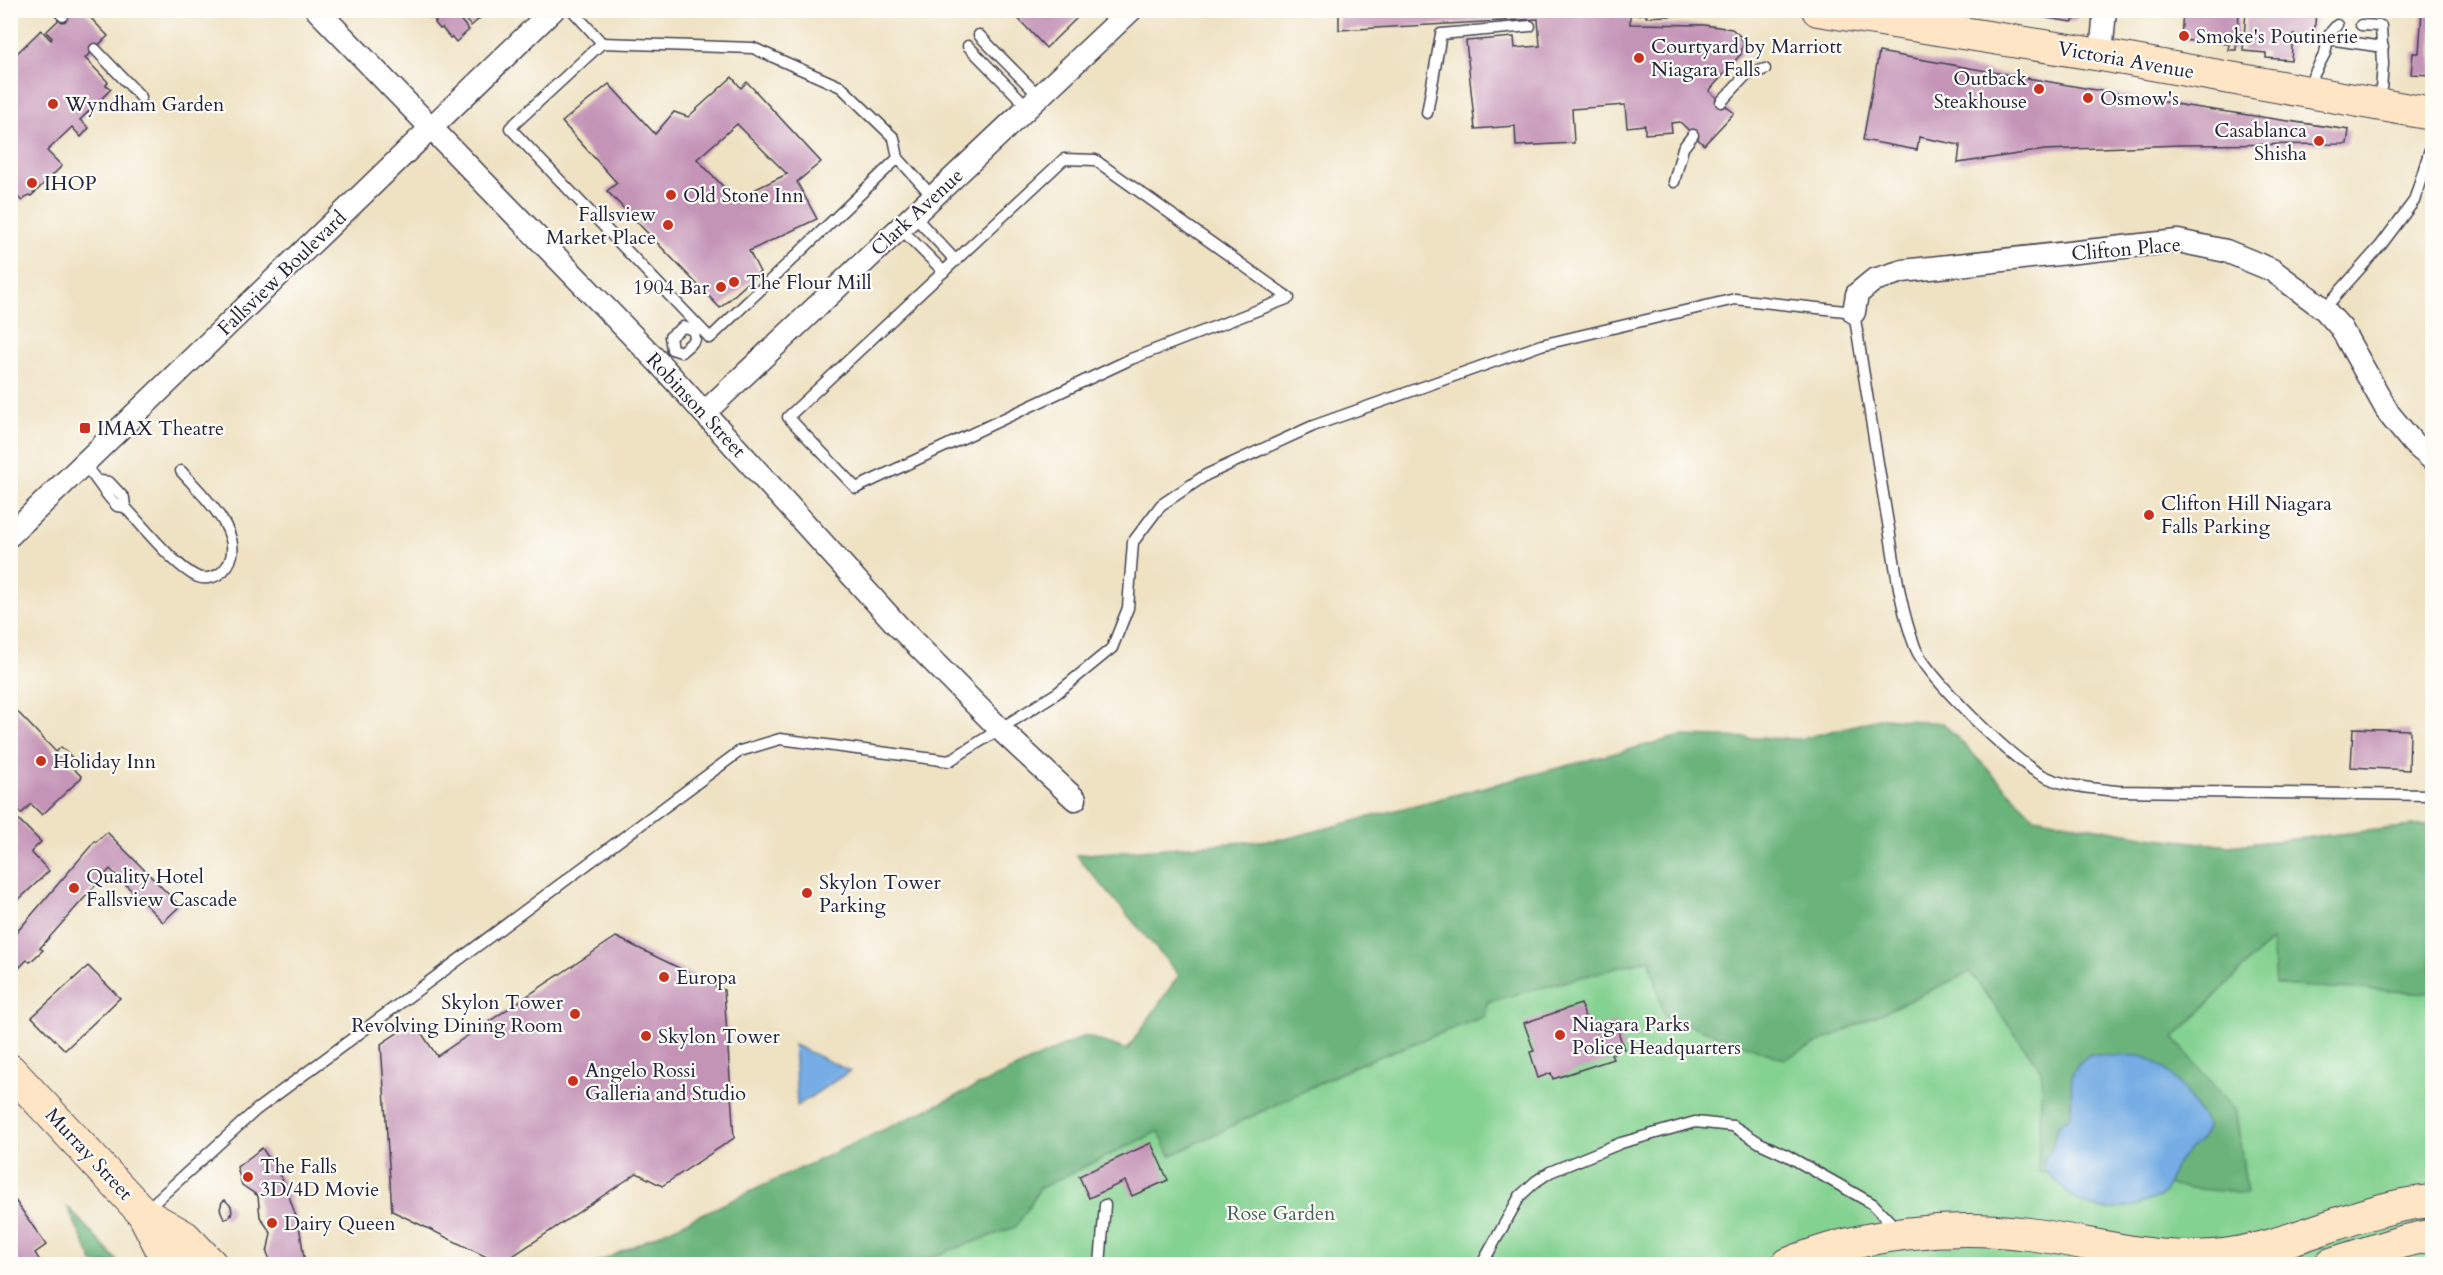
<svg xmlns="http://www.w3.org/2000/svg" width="2443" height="1275" font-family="Cardo,serif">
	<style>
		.green { fill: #84d291; stroke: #537a66; stroke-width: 1.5 }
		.forest { fill: #6bb47b; stroke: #466b5b; stroke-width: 1.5 }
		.water { fill: #74ade4; stroke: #4b6890; stroke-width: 1.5 }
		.building { fill: #c494b7; fill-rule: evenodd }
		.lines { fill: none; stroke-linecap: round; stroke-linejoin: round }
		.lane-casing { stroke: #413f4f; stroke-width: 13 }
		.street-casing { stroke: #413f4f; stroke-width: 25 }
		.secondary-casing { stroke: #413f4f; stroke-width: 34 }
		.lane { stroke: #fff; stroke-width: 10 }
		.street { stroke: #fff; stroke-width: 22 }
		.secondary { stroke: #fde5c5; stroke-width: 32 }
		.poi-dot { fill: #c8321e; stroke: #fdfcf7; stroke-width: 2 }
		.labels { text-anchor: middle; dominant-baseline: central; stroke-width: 4.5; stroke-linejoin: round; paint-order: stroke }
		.poi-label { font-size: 20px; fill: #22223b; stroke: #fdfcf7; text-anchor: start }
		.street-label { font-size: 20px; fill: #22223b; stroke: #fdfcf7 }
		.park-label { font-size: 20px; fill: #446059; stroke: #fdfcf7 }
	</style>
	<rect width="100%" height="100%" fill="#fdfcf7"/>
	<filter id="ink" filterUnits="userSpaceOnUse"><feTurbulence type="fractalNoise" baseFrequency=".0167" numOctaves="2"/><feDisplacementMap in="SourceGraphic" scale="12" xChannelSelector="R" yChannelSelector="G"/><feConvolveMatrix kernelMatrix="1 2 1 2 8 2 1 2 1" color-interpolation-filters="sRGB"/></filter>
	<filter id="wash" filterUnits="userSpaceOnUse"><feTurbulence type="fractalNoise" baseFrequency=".008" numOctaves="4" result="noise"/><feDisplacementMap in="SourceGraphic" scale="24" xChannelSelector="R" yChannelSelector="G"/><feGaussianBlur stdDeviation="1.35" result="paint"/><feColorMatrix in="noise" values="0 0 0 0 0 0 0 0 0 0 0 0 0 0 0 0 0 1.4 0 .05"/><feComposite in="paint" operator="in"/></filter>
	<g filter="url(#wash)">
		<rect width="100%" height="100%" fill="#efe2c3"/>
		<path class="green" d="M2432 824V1264H595L1085 1036 1127 1050 1179 976 2155 838 2229 846Z"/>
		<g class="forest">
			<path d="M1883 718 1943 723 2034 817 2155 838 2229 846 2432 824V993L2275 985 2272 939 2174 1038 2236 1112 2247 1194 2038 1172 2042 1071 1970 972 1784 1059 1664 1016 1650 959 1487 1002 1486 1016 1357 1065 1170 1156 1159 1131 1040 1188 1016 1227 912 1264H595L1085 1036 1127 1050 1179 975 1076 855 1285 839 1681 736 1800 739Z"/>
			<path d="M67 1206 120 1264H94Z"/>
		</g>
		<g class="water">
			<path d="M794 1045 850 1071 797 1106Z"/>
			<path d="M2091 1054C2107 1058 2122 1054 2137 1056 2168 1059 2192 1101 2207 1126 2203 1144 2191 1144 2181 1158 2173 1168 2168 1181 2165 1193 2147 1204 2114 1214 2093 1207 2074 1202 2055 1182 2043 1167L2044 1160 2053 1146 2057 1126 2070 1116C2076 1090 2061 1071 2091 1054Z"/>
		</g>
		<g id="blocks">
			<g class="building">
				<path d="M69 10H83L108 36 85 58 108 82 106 85 111 89 80 120 89 128 81 137 72 127 47 151 62 166 31 196 29 195 22 201 10 190V60L41 30 51 40 52 38 46 32Z"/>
				<path d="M424 10H452L469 30 456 42 452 37 450 38 442 28 440 29 435 23 436 22 432 16 430 18Z"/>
				<path d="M456 10H489L471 26Z"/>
				<path d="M1010 10H1070L1077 18 1046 48Z"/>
				<path d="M1339 10H1689V15L1646 17V14L1630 15V24L1704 25 1732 29 1740 36 1743 43 1741 54 1709 91 1734 113 1704 145 1680 122 1671 123 1672 132 1645 134V125L1627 127 1625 105 1572 109 1574 143 1516 146 1515 126 1475 129 1466 41 1514 37 1515 48 1540 46 1538 19 1339 30Z"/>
				<path d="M2028 10H2084V13L2072 22 2027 15Z"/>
				<path d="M2183 10 2239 14 2236 50H2228L2229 44 2181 40Z"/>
				<path d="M2246 10H2316L2314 37 2293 35 2291 60 2266 58V53L2243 51Z"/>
				<path d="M2422 10 2432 11V75L2411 74 2413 53H2419Z"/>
				<path d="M1879 52 2187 106 2349 130 2347 144 2181 145 2045 150 1958 163 1960 145 1919 137 1917 150 1863 140Z"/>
				<path d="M732 77 741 88 747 82 821 162 797 182 817 219 749 251 760 272 720 308 607 191 617 183 562 122 609 84 655 134 674 112 688 117ZM737 124 787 174 735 199 697 159Z"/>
				<path d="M10 704 56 752 61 747 67 752 73 759 68 763 82 777 42 815 31 804 21 814 14 807 10 810Z"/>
				<path d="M2353 728 2410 730 2409 770 2351 767Z"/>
				<path d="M10 811 41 842 31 852 49 871 10 908Z"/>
				<path d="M107 832 180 906 163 922 110 869 40 948 43 950 30 962 27 960 10 977V940L95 841 96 842Z"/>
				<path d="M616 937 724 990 734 1138 662 1186 637 1173 501 1264 392 1211 381 1044 414 1022 437 1056Z"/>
				<path d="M88 966 120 998 65 1050 32 1017Z"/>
				<path d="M1581 1004 1586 1021 1589 1020 1592 1029 1615 1022 1624 1049 1611 1054 1613 1059 1553 1079 1551 1073 1538 1078 1530 1052 1534 1051 1524 1023Z"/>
				<path d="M1151 1143 1168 1180 1132 1196 1125 1181 1089 1198 1079 1176Z"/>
				<path d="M262 1148 284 1182 299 1225 305 1264H272L267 1253 271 1233 260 1217 258 1196 242 1185 237 1167Z"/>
				<path d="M10 1193 46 1245 35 1253 42 1264H10Z"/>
				<path d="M225 1200 231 1206 232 1213 228 1218 224 1219 220 1209 222 1202Z"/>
			</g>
		</g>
	</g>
	<g filter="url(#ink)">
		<use href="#blocks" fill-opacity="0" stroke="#413f4f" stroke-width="1.5"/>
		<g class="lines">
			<defs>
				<g id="lane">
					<path d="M57 10 63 16"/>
					<path d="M572 10 602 43"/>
					<path d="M2361 25 2381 26 2383 64 2380 102"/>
					<path d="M979 35 1039 96"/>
					<path d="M2328 39 2383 47"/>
					<path d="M602 43 753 48 841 87 894 138 898 158 710 338 510 128Z"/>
					<path d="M968 46 1028 107"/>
					<path d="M95 49 141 97"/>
					<path d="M2307 88 2325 53 2329 34 2337 25"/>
					<path d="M1721 102 1745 76 1765 69"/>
					<path d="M1427 113 1441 34 1530 26"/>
					<path d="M898 158 933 197"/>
					<path d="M1064 159 1095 160 1289 298 1131 359 856 488 788 417Z"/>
					<path d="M1674 182 1683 148 1693 135"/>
					<path d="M913 215 956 261"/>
					<path d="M900 228 944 272"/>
					<path d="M2324 309 2381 245 2414 201 2432 143"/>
					<path d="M672 349 670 337 683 327 694 330"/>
					<path d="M672 349 681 352 695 340 694 330"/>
					<path d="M83 464C97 478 103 492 117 506L125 507"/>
					<path d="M100 481 109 482 124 498 125 507C142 525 176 568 198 577 206 580 217 577 223 571 254 540 200 493 181 471"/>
					<path d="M146 1210 256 1110 740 751 780 739 949 761 1057 693 1112 648 1128 608 1133 542 1161 505 1206 475 1313 426 1541 345 1735 299 1854 312C1865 382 1876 453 1888 523 1895 564 1900 608 1915 647 1926 676 2013 761 2042 775 2065 787 2091 788 2117 791L2432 795"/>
					<path d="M1100 1264 1105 1205"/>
					<path d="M1482 1264 1520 1196 1535 1182 1550 1172 1621 1143 1695 1122 1733 1126 1760 1143 1788 1156 1873 1204 1894 1226 1895 1232"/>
				</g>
				<g id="street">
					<path d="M317 10 658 362 897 625 1001 730 1075 799"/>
					<path d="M2101 55 2105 10"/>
					<path d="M1854 312 1857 294 1874 280 1903 271 2178 241 2226 251 2272 270 2324 309 2341 328 2389 414 2413 443 2432 459"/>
					<path d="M704 413 1131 10"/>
					<path d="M10 535 553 10"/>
				</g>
				<g id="secondary">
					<path d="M1818 10 2101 55 2432 114"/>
					<path d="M10 1070 143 1213 162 1250 176 1264"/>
					<path d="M143 1213 185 1237 211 1264"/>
					<path d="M1788 1264C1863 1233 1949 1224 2029 1234 2090 1242 2150 1261 2213 1256 2289 1250 2357 1207 2432 1201"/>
					<path d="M2331 1264 2401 1242 2432 1235"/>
				</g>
			</defs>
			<use href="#lane" class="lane-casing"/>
			<use href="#street" class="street-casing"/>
			<use href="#secondary" class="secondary-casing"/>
			<use href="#lane" class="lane"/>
			<use href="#street" class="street"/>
			<use href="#secondary" class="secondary"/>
		</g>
	</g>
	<g class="poi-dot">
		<circle cx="2184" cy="36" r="6"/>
		<circle cx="1639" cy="58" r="6"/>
		<circle cx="2039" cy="89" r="6"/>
		<circle cx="2088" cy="98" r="6"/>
		<circle cx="53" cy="104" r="6"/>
		<circle cx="2319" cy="141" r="6"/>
		<circle cx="32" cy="183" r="6"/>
		<circle cx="671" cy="195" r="6"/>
		<circle cx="668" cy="225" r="6"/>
		<circle cx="734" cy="282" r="6"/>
		<circle cx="721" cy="287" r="6"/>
		<rect x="79" y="422" width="12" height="12" rx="3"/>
		<circle cx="2149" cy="515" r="6"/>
		<circle cx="41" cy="761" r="6"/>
		<circle cx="74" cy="888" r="6"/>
		<circle cx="807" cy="893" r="6"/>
		<circle cx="664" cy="977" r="6"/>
		<circle cx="575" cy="1014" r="6"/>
		<circle cx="1560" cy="1035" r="6"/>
		<circle cx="646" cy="1036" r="6"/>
		<circle cx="573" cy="1081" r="6"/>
		<circle cx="248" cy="1177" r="6"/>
		<circle cx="272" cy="1223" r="6"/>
	</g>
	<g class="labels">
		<g class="poi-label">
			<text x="2196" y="36">Smoke's Poutinerie</text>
			<text x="1651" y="46">Courtyard by Marriott<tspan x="1651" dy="23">Niagara Falls</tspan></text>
			<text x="2027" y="78" text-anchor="end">Outback<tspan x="2027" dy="23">Steakhouse</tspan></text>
			<text x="2100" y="98">Osmow's</text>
			<text x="65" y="104">Wyndham Garden</text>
			<text x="2307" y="130" text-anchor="end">Casablanca<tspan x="2307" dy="23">Shisha</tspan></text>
			<text x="44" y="183">IHOP</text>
			<text x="683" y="195">Old Stone Inn</text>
			<text x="656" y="214" text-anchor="end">Fallsview<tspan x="656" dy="23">Market Place</tspan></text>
			<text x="746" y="282">The Flour Mill</text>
			<text x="709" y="287" text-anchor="end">1904 Bar</text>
			<text x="97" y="428">IMAX Theatre</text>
			<text x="2161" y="503">Clifton Hill Niagara<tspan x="2161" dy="23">Falls Parking</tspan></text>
			<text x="53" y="761">Holiday Inn</text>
			<text x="86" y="876">Quality Hotel<tspan x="86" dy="23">Fallsview Cascade</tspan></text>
			<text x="819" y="882">Skylon Tower<tspan x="819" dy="23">Parking</tspan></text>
			<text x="676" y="977">Europa</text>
			<text x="563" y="1002" text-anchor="end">Skylon Tower<tspan x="563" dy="23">Revolving Dining Room</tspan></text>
			<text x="1572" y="1024">Niagara Parks<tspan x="1572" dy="23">Police Headquarters</tspan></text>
			<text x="658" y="1036">Skylon Tower</text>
			<text x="585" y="1070">Angelo Rossi<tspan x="585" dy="23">Galleria and Studio</tspan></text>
			<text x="260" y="1166">The Falls<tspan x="260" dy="23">3D/4D Movie</tspan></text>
			<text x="284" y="1223">Dairy Queen</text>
		</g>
		<g class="street-label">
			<text transform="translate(2126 60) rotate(10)">Victoria Avenue</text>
			<text transform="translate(917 212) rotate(-43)">Clark Avenue</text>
			<text transform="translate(2126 249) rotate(-5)">Clifton Place</text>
			<text transform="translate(282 273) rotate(-44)">Fallsview Boulevard</text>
			<text transform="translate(696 405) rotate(47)">Robinson Street</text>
			<text transform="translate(89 1154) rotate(47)">Murray Street</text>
		</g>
		<g class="park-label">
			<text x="1281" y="1213">Rose Garden</text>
		</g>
	</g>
	<rect width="2443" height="1275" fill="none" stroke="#fdfcf7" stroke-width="36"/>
</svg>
